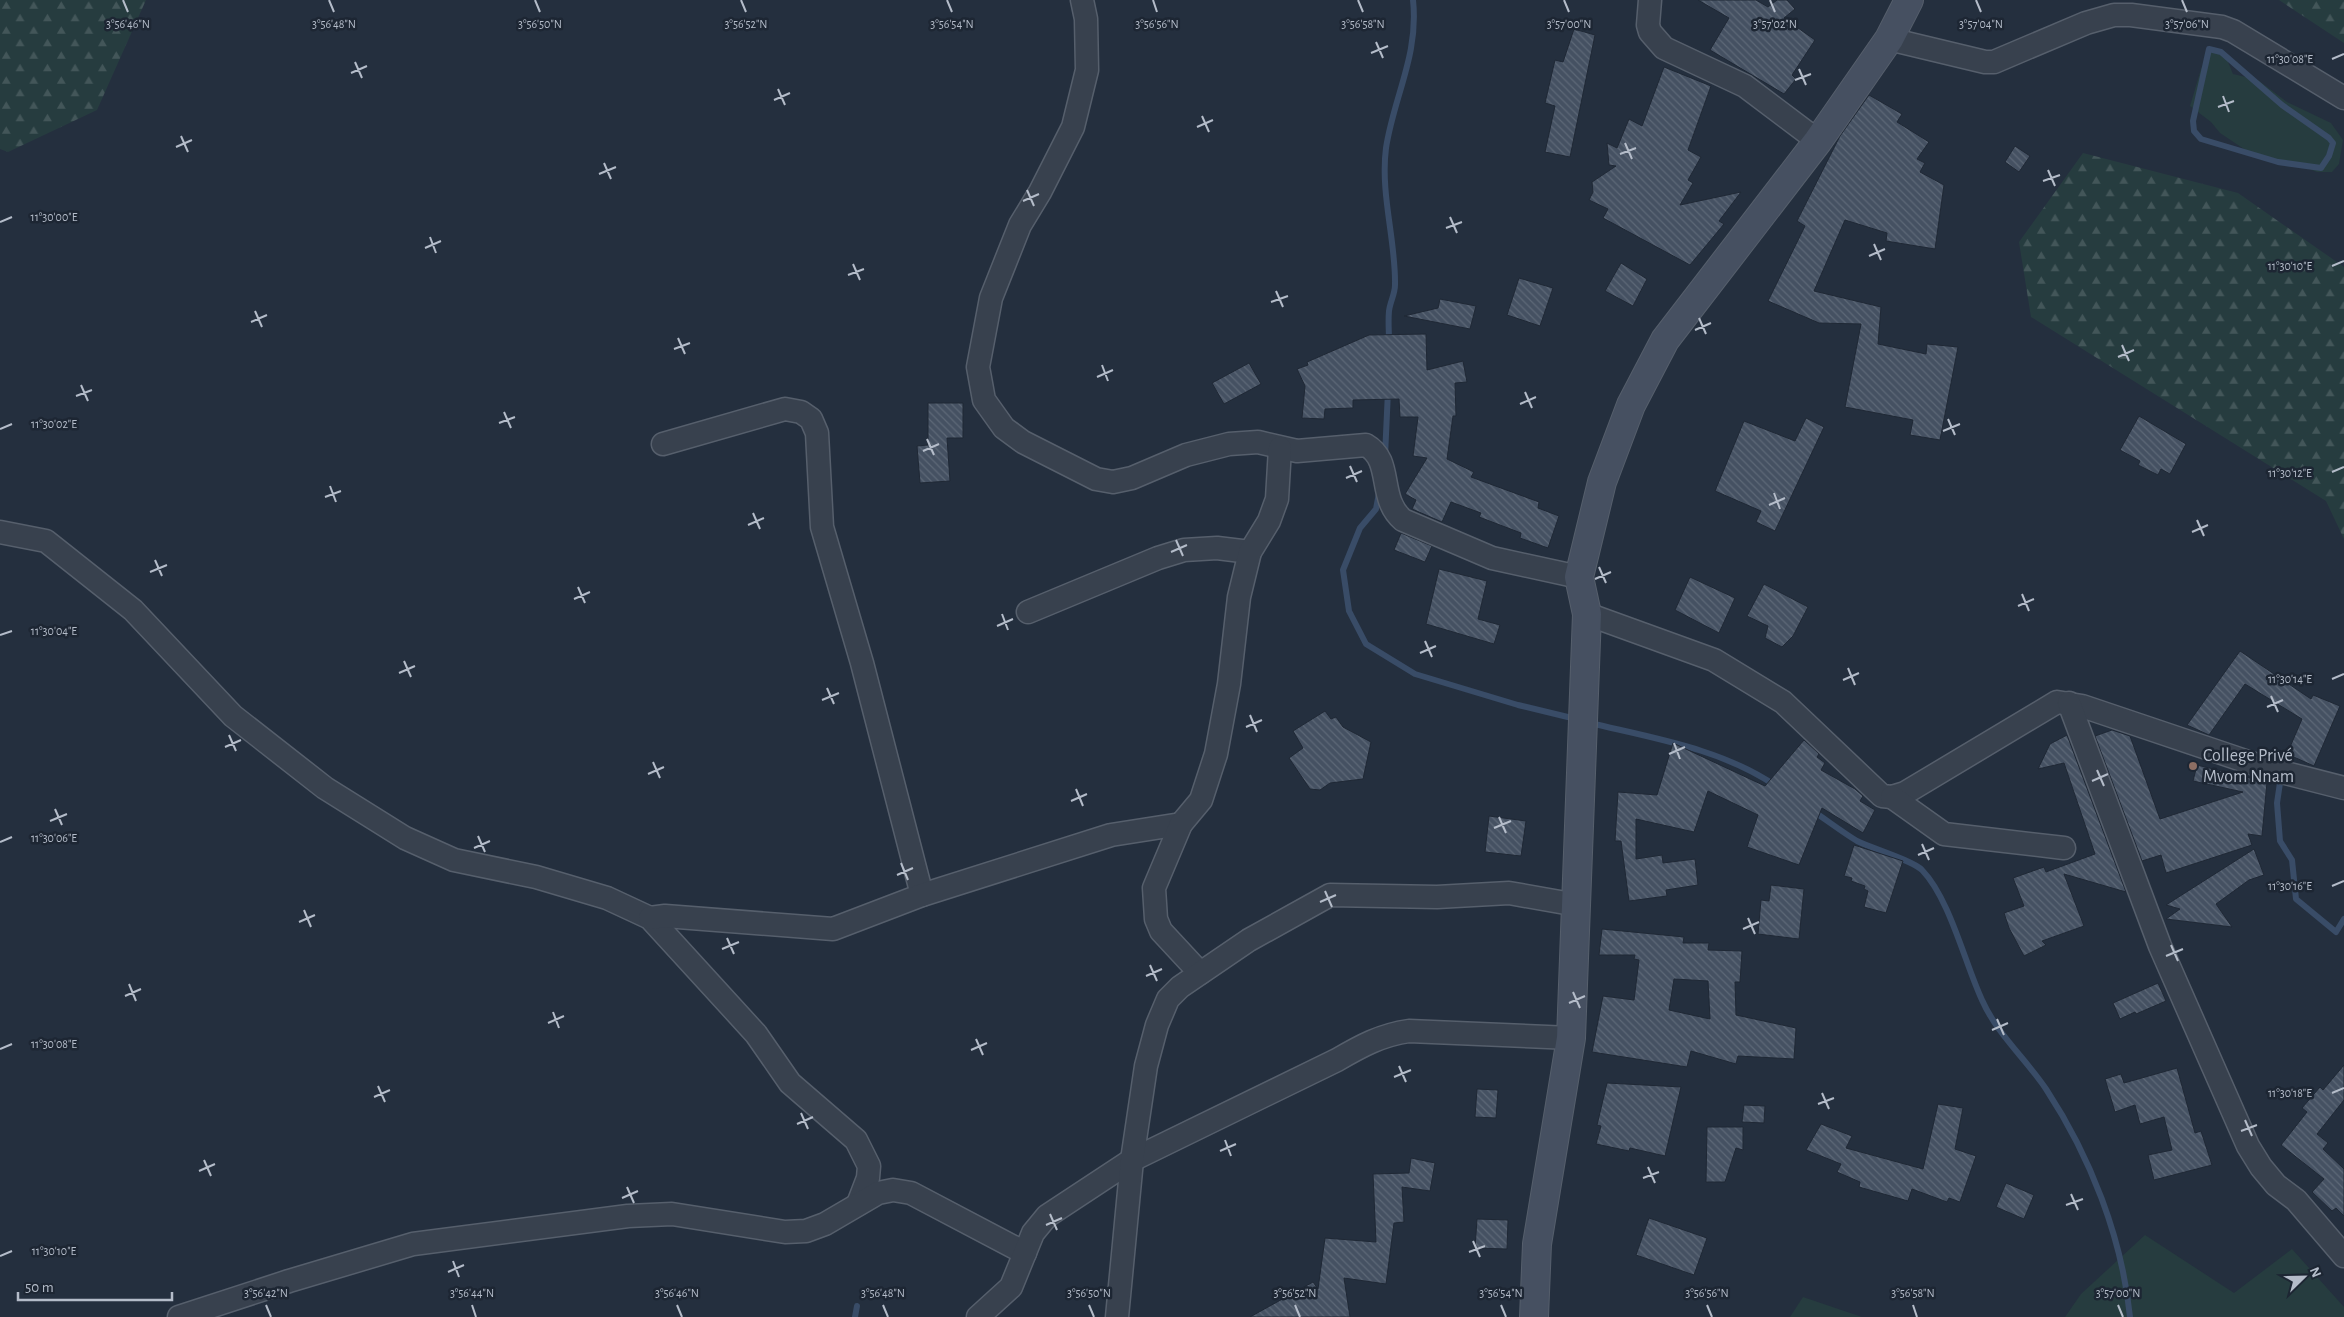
<svg xmlns="http://www.w3.org/2000/svg" width="2344" height="1317" font-family="'Alegreya Sans',sans-serif">
	<style>
		.grass { fill: #263c3f }
		.forest { fill: url(#forest-firs) }
		.lines { fill: none; stroke-linecap: round; stroke-linejoin: round }
		.stream { stroke: #394c67; stroke-width: 6 }
		.building { fill: url(#building-back-hatch); stroke: #1f2835; fill-rule: evenodd }
		.street-casing { stroke: #565f6c; stroke-width: 25 }
		.secondary-casing { stroke: #565f6c; stroke-width: 30 }
		.street { stroke: #38414e; stroke-width: 22 }
		.secondary { stroke: #465061; stroke-width: 28 }
		.ticks { fill: none; stroke: #b4bcc9; stroke-width: 2 }
		.education-dot { fill: #8d6e63; stroke: #1d2633; stroke-width: 2 }
		.labels { text-anchor: middle; dominant-baseline: central; stroke-width: 5; stroke-linejoin: round; paint-order: stroke }
		.poi-label { font-size: 18px; fill: #b4bcc9; stroke: #1d2633; text-anchor: start }
		.ticks-label { font-size: 12px; text-anchor: middle; fill: #b4bcc9; stroke: #1d2633; stroke-width: 5; stroke-linejoin: round; paint-order: stroke }
	</style>
	<defs>
		<pattern id="forest-firs" width="22" height="20" patternUnits="userSpaceOnUse" patternTransform="scale(1.25)"><rect width="22" height="20" fill="#263c3f"/><path d="M5 1l3.5 6h-7zM16 11l3.5 6h-7z" fill="#435659"/></pattern>
		<pattern id="building-back-hatch" width="6" height="6" patternUnits="userSpaceOnUse" patternTransform="scale(1.25)"><rect width="6" height="6" fill="#455162"/><path d="M-1 5l2 2M0 0l6 6M5-1l2 2" fill="none" stroke="#5d6877"/></pattern>
	</defs>
	<rect width="100%" height="100%" fill="#242f3e"/>
	<g class="grass">
		<path d="M2211 50 2226 57 2233 74 2258 80 2287 102 2331 123 2343 140 2339 164 2332 172H2317L2289 161 2270 160 2250 153 2220 133 2211 122 2190 106 2201 69Z"/>
		<path d="M2145 1235 2234 1293 2292 1249 2344 1307V1317H2065L2081 1294Z"/>
		<path d="M1803 1297 1862 1317H1790Z"/>
	</g>
	<g class="forest">
		<path d="M0 0H146L97 110 8 152 0 149Z"/>
		<path d="M2279 0H2344V43Z"/>
		<path d="M2083 153 2238 193 2344 267V539L2326 501 2031 317 2019 242Z"/>
	</g>
	<g class="lines">
		<g class="stream">
			<path d="M2209 49 2221 52 2282 105 2329 138 2333 143 2329 156 2321 168 2278 162 2201 139 2194 131 2193 121Z"/>
			<path d="M1389 341C1389 331 1388 321 1389 311 1390 302 1395 294 1395 285 1396 241 1380 194 1386 148 1394 96 1419 55 1413 0"/>
			<path d="M1385 456 1388 391"/>
			<path d="M1379 493 1376 509 1360 528 1343 570 1349 611 1366 644 1415 674 1518 705 1576 719"/>
			<path d="M1590 723C1653 738 1722 749 1776 786"/>
			<path d="M2281 776 2277 803 2280 841 2292 860 2296 899 2336 932 2344 919"/>
			<path d="M1813 811C1828 821 1842 832 1857 841 1871 848 1914 861 1922 870 1950 899 1965 964 1982 1000 1997 1034 2026 1059 2046 1089 2090 1156 2122 1237 2130 1317"/>
			<path d="M855 1317 857 1306"/>
		</g>
	</g>
	<g class="building">
		<path d="M1698 0H1756L1768 7 1777 0H1787L1795 9 1784 18 1815 40 1792 75 1796 79 1784 94 1710 50 1729 18Z"/>
		<path d="M1574 29 1595 35 1570 157 1545 152 1555 106 1545 103 1555 60 1563 62Z"/>
		<path d="M1664 67 1711 86 1688 150 1701 157 1688 180 1693 183 1680 205 1741 192 1719 221 1724 224 1690 265 1603 218 1608 209 1589 200 1593 192 1592 182 1616 166 1609 165 1607 143 1617 148 1629 119 1642 126Z"/>
		<path d="M1869 95 1902 114 1897 122 1929 142 1917 159 1925 163 1920 172 1944 185 1935 249 1886 241 1887 233 1845 220 1814 291 1881 307 1878 344 1926 354 1927 344 1958 347 1940 440 1910 435 1913 420 1845 407 1861 324 1819 323 1768 301 1805 226 1797 221 1840 136Z"/>
		<path d="M2015 146 2030 156 2019 172 2005 162Z"/>
		<path d="M1621 263 1647 279 1633 306 1605 291Z"/>
		<path d="M1519 278 1553 288 1540 326 1507 315Z"/>
		<path d="M1440 299 1476 306 1470 329 1404 316 1438 308Z"/>
		<path d="M1426 334 1427 370 1463 361 1467 382 1455 383 1456 416H1453L1447 459 1474 472 1471 477 1539 502 1538 508 1559 516 1548 548 1520 538 1521 533 1479 517 1481 513 1451 502 1442 522 1412 509 1416 500 1405 494 1427 458 1413 456 1418 417H1400L1399 399 1353 400V408L1325 409 1324 419 1302 418 1305 386 1297 369 1308 365 1307 362 1369 335Z"/>
		<path d="M1249 363 1261 384 1224 404 1212 383Z"/>
		<path d="M928 403H963V438H947L950 481 920 483 917 446 928 445Z"/>
		<path d="M2139 416 2186 444 2170 474 2161 469 2158 475 2138 465 2140 461 2120 450Z"/>
		<path d="M1806 418 1824 427 1775 531 1756 522 1761 511 1715 491 1744 421 1795 441Z"/>
		<path d="M1401 533 1432 546 1425 562 1394 550Z"/>
		<path d="M1439 569 1487 581 1478 619 1500 625 1494 644 1426 624Z"/>
		<path d="M1690 577 1735 598 1719 633 1675 610Z"/>
		<path d="M1764 584 1808 607 1793 636 1782 647 1765 638 1768 626 1747 616Z"/>
		<path d="M2240 651 2311 699 2313 695 2340 706 2314 766 2287 754 2302 719 2245 684 2209 735 2187 725Z"/>
		<path d="M1325 711 1331 719 1336 717 1343 727 1371 742 1363 779 1330 783 1320 790 1310 789 1289 758 1303 748 1293 731Z"/>
		<path d="M2112 730 2130 736 2160 819 2243 792 2193 781 2197 765 2267 782 2262 836 2248 834 2252 845 2166 873 2161 855 2142 861 2095 736Z"/>
		<path d="M2067 735 2126 892 2064 874 2084 926 2042 941 2046 945 2024 956 2009 928 2004 913 2024 906 2013 878 2044 867 2046 872 2095 854 2064 763 2038 769 2050 744Z"/>
		<path d="M1804 740 1819 754 1817 757 1825 763 1821 770 1855 789 1863 796 1860 801 1875 810 1863 833 1822 808 1799 865 1747 847 1758 815 1708 791 1694 832 1636 819V859L1662 855 1663 863 1695 859 1698 885 1666 890 1667 896 1629 901 1621 841H1615L1618 792 1657 795 1673 743 1765 786Z"/>
		<path d="M1489 816 1526 821 1521 856 1485 852Z"/>
		<path d="M1854 845 1903 861 1886 913 1864 907 1868 891 1864 889 1865 886 1851 881 1852 878 1844 876Z"/>
		<path d="M2254 849 2264 875 2249 880 2216 904 2232 927 2166 919 2180 909 2166 905Z"/>
		<path d="M1771 885 1804 889 1799 939 1758 934 1761 900 1769 901Z"/>
		<path d="M1602 929 1684 937 1683 943H1709L1708 950 1742 951 1740 982H1735L1736 1015 1796 1028 1794 1059 1738 1056 1736 1064 1691 1051 1687 1067 1592 1052 1603 996 1634 1000 1639 960 1634 959 1635 955H1599ZM1674 979 1708 981 1710 1019 1669 1010Z"/>
		<path d="M2158 983 2166 1001 2136 1014 2135 1012 2120 1019 2113 1003Z"/>
		<path d="M2344 1065V1100L2317 1134 2328 1143 2323 1149 2344 1169V1216L2336 1208 2332 1211 2312 1192 2324 1179 2281 1145 2307 1112 2302 1108 2320 1087 2323 1090Z"/>
		<path d="M2177 1068 2195 1133 2201 1131 2212 1165 2154 1180 2148 1155 2172 1150 2164 1117 2140 1124 2135 1105 2115 1112 2105 1079 2121 1074 2124 1083Z"/>
		<path d="M1607 1083 1681 1087 1665 1156 1630 1148 1629 1151 1596 1144 1601 1126 1597 1125Z"/>
		<path d="M1477 1089 1498 1090 1496 1118 1475 1117Z"/>
		<path d="M1938 1104 1963 1108 1955 1149 1976 1156 1960 1202 1949 1198 1947 1202 1912 1189 1908 1201 1859 1187 1860 1182 1837 1172 1841 1164 1806 1150 1821 1124 1852 1136 1846 1148 1923 1169Z"/>
		<path d="M1744 1105 1765 1106 1764 1123 1742 1122Z"/>
		<path d="M1707 1127H1743V1150L1736 1148 1725 1182H1706Z"/>
		<path d="M1411 1158 1435 1163 1430 1191 1402 1187 1404 1222 1394 1223 1386 1284 1344 1278 1350 1317H1250L1313 1282 1318 1289 1325 1238 1376 1242 1373 1174 1409 1173Z"/>
		<path d="M2006 1183 2034 1195 2024 1219 1996 1207Z"/>
		<path d="M1649 1218 1707 1238 1694 1275 1636 1255Z"/>
		<path d="M1477 1219 1508 1220 1507 1249 1475 1248Z"/>
	</g>
	<g class="lines">
		<defs>
			<g id="street">
				<path d="M1082 0 1086 19 1087 70 1073 127 1040 192 1020 225 991 298 978 367 984 400 1004 428 1023 442 1096 479 1113 482 1132 478 1186 455 1229 444 1258 442 1297 451 1366 445C1394 461 1377 498 1403 520L1492 558 1579 577"/>
				<path d="M1650 0 1648 25 1650 32 1664 48 1745 86 1818 141"/>
				<path d="M1889 39 1985 62H1994L2086 23 2114 15H2131L2222 27 2233 31 2344 98"/>
				<path d="M663 444 785 409 801 412 811 419 817 433 822 527 862 663 922 895"/>
				<path d="M0 532 46 541 133 610 233 716 325 788 405 838 454 860 536 877 607 898 650 918 756 1034 790 1083 856 1140 869 1166 868 1178 858 1204"/>
				<path d="M1028 612 1158 558 1184 550 1217 548 1250 552"/>
				<path d="M1587 614 1714 660 1783 702 1882 796 1892 797 1905 793 2057 702 2082 706 2266 768 2344 788"/>
				<path d="M2069 703 2160 946 2248 1146 2261 1167 2276 1185 2296 1200 2344 1256"/>
				<path d="M1892 797 1944 834 2064 848"/>
				<path d="M650 918 665 916 833 929 922 895 1111 835 1181 824"/>
				<path d="M1200 973 1161 931 1156 919 1154 888 1181 824 1201 800 1216 754 1229 684 1239 597 1250 552 1269 521 1277 499 1280 448"/>
				<path d="M179 1317 289 1281 413 1244 628 1216 672 1214 785 1232 806 1231 825 1224 878 1193 893 1190 911 1193 1025 1253"/>
				<path d="M978 1317 1011 1287 1033 1233 1047 1216 1132 1160 1337 1060C1361 1046 1381 1035 1409 1031L1571 1038"/>
				<path d="M1117 1317 1132 1160 1146 1066 1157 1025 1168 999 1180 987 1249 940 1330 895 1437 897 1509 893 1577 905"/>
			</g>
			<path id="secondary" d="M1534 1317 1537 1244 1571 1038 1587 614 1579 577 1602 482 1631 405 1665 340 1818 141 1889 39 1909 0"/>
		</defs>
		<use href="#street" class="street-casing"/>
		<use href="#secondary" class="secondary-casing"/>
		<use href="#street" class="street"/>
		<use href="#secondary" class="secondary"/>
	</g>
	<path class="ticks" d="M123 0 128 12M329 0 334 12M535 0 540 12M741 0 746 12M947 0 952 12M1153 0 1157 12M1358 0 1363 12M1564 0 1569 12M1770 0 1775 12M1976 0 1981 12M2182 0 2187 12M1376 42 1383 58M1371 53 1388 46M2332 59 2344 54M355 62 362 78M1799 69 1806 85M351 73 367 66M1795 80 1811 74M778 89 785 105M2223 96 2229 112M774 100 790 93M2218 107 2234 101M1202 116 1209 132M1197 127 1213 120M181 136 188 152M1625 143 1632 159M176 147 192 140M1620 154 1636 148M604 163 611 179M2048 170 2055 186M599 174 616 167M2043 181 2060 175M1027 190 1034 206M1023 201 1039 194M1450 217 1457 233M0 222 12 217M1446 228 1462 222M430 237 436 253M1874 244 1881 260M425 248 441 241M1869 256 1885 249M853 264 860 280M2332 266 2344 261M848 275 864 269M1276 291 1283 307M1271 302 1288 296M255 311 262 327M1699 318 1706 334M251 322 267 315M1695 330 1711 323M678 338 685 354M2122 345 2129 361M674 349 690 343M2118 357 2134 350M1102 365 1108 381M1097 377 1113 370M81 385 88 401M1525 392 1532 408M76 396 92 390M1520 404 1536 397M504 412 511 428M1948 419 1955 435M499 423 515 417M0 429 12 424M1943 431 1960 424M927 439 934 455M923 451 939 444M1350 466 1357 482M2332 472 2344 467M1346 478 1362 471M330 486 336 502M1774 493 1780 509M325 497 341 491M1769 505 1785 498M753 513 760 529M2197 520 2204 536M748 525 764 518M2192 532 2208 525M1176 540 1183 556M1171 552 1187 545M155 560 162 576M1599 567 1606 583M150 572 167 565M1595 579 1611 572M578 587 585 603M2022 594 2029 611M574 599 590 592M2018 606 2034 599M1002 614 1008 630M997 626 1013 619M0 635 12 631M1425 641 1432 657M1420 653 1436 646M404 661 411 677M1848 668 1855 685M399 673 415 666M2332 679 2344 674M1843 680 1859 673M827 688 834 704M2271 696 2278 712M822 700 839 693M2267 707 2283 700M1250 715 1257 732M1246 727 1262 720M229 735 236 751M1674 743 1680 759M225 747 241 740M1669 754 1685 747M653 762 660 778M2097 770 2104 786M648 774 664 767M2092 781 2108 774M1076 789 1083 806M1071 801 1087 794M55 809 62 825M1499 817 1506 833M50 821 67 814M1494 828 1511 821M478 836 485 852M0 842 12 837M1922 844 1929 860M474 848 490 841M1918 855 1934 848M901 863 908 880M897 875 913 868M2332 886 2344 881M1325 891 1332 907M1320 902 1336 895M304 910 311 927M1748 918 1755 934M299 922 315 915M1743 929 1759 922M727 938 734 954M2171 945 2178 961M722 949 739 942M2166 956 2183 949M1150 965 1157 981M1146 976 1162 969M129 984 136 1001M1573 992 1580 1008M125 996 141 989M1569 1003 1585 996M553 1012 559 1028M1997 1019 2004 1035M548 1023 564 1016M1992 1030 2008 1023M976 1039 983 1055M0 1049 12 1044M971 1050 987 1043M1399 1066 1406 1082M1394 1077 1411 1070M378 1086 385 1102M1822 1093 1829 1109M2332 1093 2344 1088M374 1097 390 1090M1818 1104 1834 1098M801 1113 808 1129M2245 1120 2252 1136M797 1124 813 1117M2241 1131 2257 1125M1225 1140 1231 1156M1220 1151 1236 1144M204 1160 211 1176M1648 1167 1655 1183M199 1171 215 1164M1643 1178 1659 1172M627 1187 634 1203M2071 1194 2078 1210M622 1198 638 1191M2066 1205 2083 1199M1050 1214 1057 1230M1046 1225 1062 1218M1473 1241 1480 1257M1469 1252 1485 1246M0 1256 12 1251M453 1261 459 1277M448 1272 464 1265M266 1305 271 1317M472 1305 476 1317M677 1305 682 1317M883 1305 888 1317M1089 1305 1094 1317M1295 1305 1300 1317M1501 1305 1506 1317M1707 1305 1712 1317M1913 1305 1917 1317M2118 1305 2123 1317"/>
	<circle class="education-dot" cx="2193" cy="766" r="5"/>
	<g class="labels">
		<g class="poi-label">
			<text x="2203" y="756">College Privé<tspan x="2203" dy="21">Mvom Nnam</tspan></text>
		</g>
	</g>
	<g class="ticks-label">
		<text x="128" y="28">3°56'46"N</text>
		<text x="334" y="28">3°56'48"N</text>
		<text x="540" y="28">3°56'50"N</text>
		<text x="746" y="28">3°56'52"N</text>
		<text x="952" y="28">3°56'54"N</text>
		<text x="1157" y="28">3°56'56"N</text>
		<text x="1363" y="28">3°56'58"N</text>
		<text x="1569" y="28">3°57'00"N</text>
		<text x="1775" y="28">3°57'02"N</text>
		<text x="1981" y="28">3°57'04"N</text>
		<text x="2187" y="28">3°57'06"N</text>
		<text x="2290" y="63">11°30'08"E</text>
		<text x="54" y="221">11°30'00"E</text>
		<text x="2290" y="270">11°30'10"E</text>
		<text x="54" y="428">11°30'02"E</text>
		<text x="2290" y="477">11°30'12"E</text>
		<text x="54" y="635">11°30'04"E</text>
		<text x="2290" y="683">11°30'14"E</text>
		<text x="54" y="842">11°30'06"E</text>
		<text x="2290" y="890">11°30'16"E</text>
		<text x="54" y="1048">11°30'08"E</text>
		<text x="2290" y="1097">11°30'18"E</text>
		<text x="54" y="1255">11°30'10"E</text>
		<text x="266" y="1297">3°56'42"N</text>
		<text x="472" y="1297">3°56'44"N</text>
		<text x="677" y="1297">3°56'46"N</text>
		<text x="883" y="1297">3°56'48"N</text>
		<text x="1089" y="1297">3°56'50"N</text>
		<text x="1295" y="1297">3°56'52"N</text>
		<text x="1501" y="1297">3°56'54"N</text>
		<text x="1707" y="1297">3°56'56"N</text>
		<text x="1913" y="1297">3°56'58"N</text>
		<text x="2118" y="1297">3°57'00"N</text>
	</g>
	<g transform="translate(2304 1277) rotate(67)" stroke="#1d2633" stroke-width="4" paint-order="stroke">
	<path d="M0-4L9 19L0 12L-9 19Z" fill="#b4bcc9"/>
	<text y="-8" font-size="14" font-weight="bold" text-anchor="middle" fill="#b4bcc9">N</text>
	</g>
	<path d="M18 1292v8h154v-8" fill="none" stroke="#b4bcc9" stroke-width="2.5"/>
	<text x="25" y="1292" font-size="15" fill="#b4bcc9" stroke="#1d2633" stroke-width="4" paint-order="stroke">50 m</text>
</svg>
